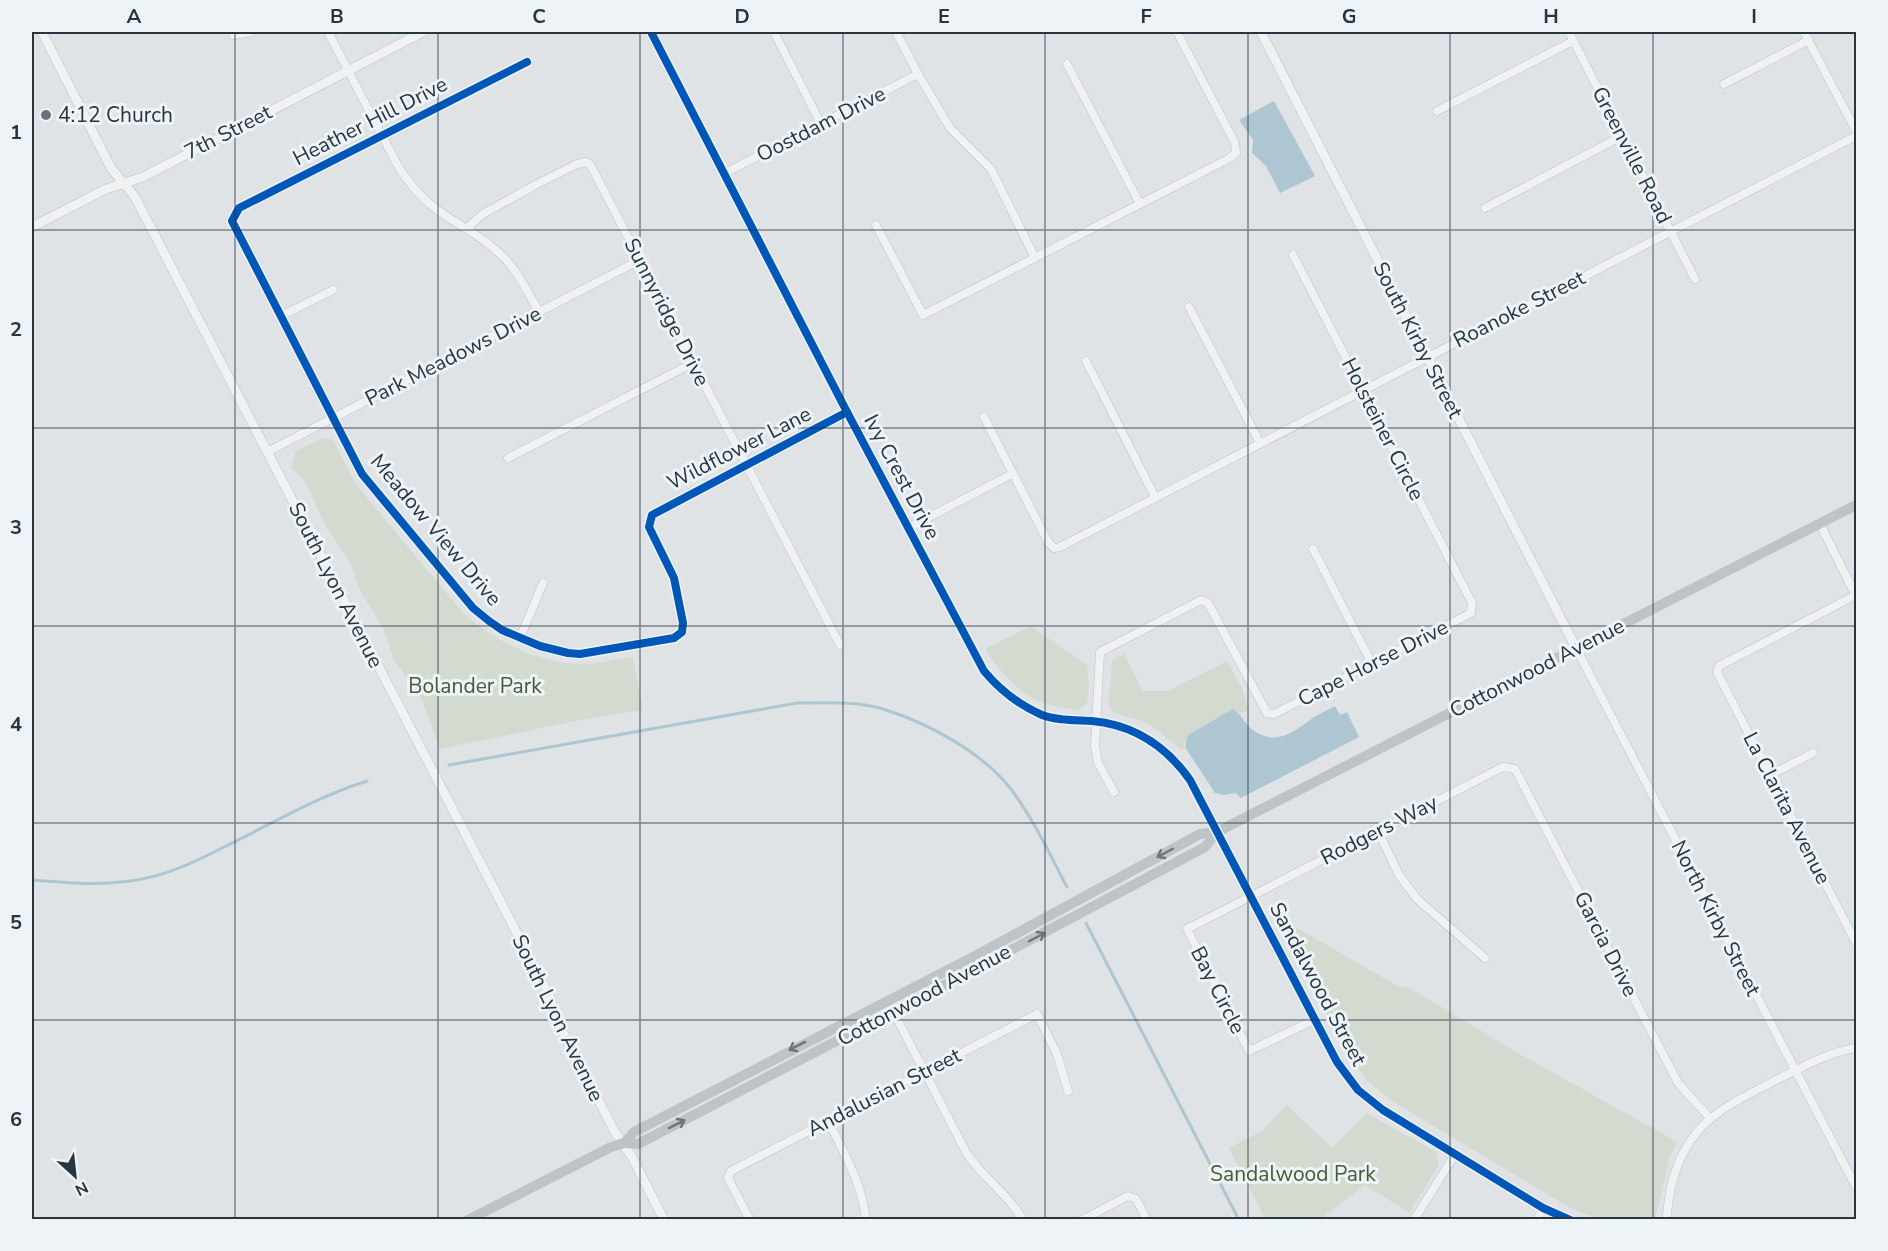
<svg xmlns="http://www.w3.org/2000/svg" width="1888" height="1251" font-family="'Nunito Sans',sans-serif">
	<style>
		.green { fill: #d3dad0 }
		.water { fill: #adc6d2 }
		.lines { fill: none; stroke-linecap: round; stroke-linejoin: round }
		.stream { stroke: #adc6d2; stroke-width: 3 }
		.minor-casing { stroke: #bec1c4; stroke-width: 9 }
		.tertiary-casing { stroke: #bec1c4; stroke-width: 10 }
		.minor { stroke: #f0f1f2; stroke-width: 8 }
		.tertiary { stroke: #f0f1f2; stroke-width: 9 }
		.secondary { stroke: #bec3c6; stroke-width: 10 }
		.cycleway-casing { stroke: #edf3f6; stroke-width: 11 }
		.cycleway { stroke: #0057b8; stroke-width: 8 }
		.oneway { stroke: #6a757c }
		.grid { fill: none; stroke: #263540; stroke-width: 1.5; stroke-opacity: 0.55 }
		.poi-dot { fill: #67727a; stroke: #edf3f6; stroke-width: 2 }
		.labels { text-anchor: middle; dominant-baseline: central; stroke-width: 6; stroke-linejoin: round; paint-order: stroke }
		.poi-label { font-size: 21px; fill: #263540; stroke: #edf3f6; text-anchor: start }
		.street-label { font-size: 21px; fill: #263540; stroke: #edf3f6 }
		.park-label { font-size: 21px; fill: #435c33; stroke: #edf3f6 }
		.neatline { fill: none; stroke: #263540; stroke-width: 2 }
		.grid-label { font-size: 20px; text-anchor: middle; font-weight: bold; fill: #263540 }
	</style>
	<rect width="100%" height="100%" fill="#e0e3e6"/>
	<g class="green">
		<path d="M323 438 333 440 353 479 363 493 463 613C495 641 538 664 582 664 599 664 616 659 633 657L643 710 580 720 440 749 422 700 394 660 383 627 360 591 351 564 325 525 306 483 291 467 296 451Z"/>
		<path d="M1031 626 1087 665 1089 687 1087 703 1079 710C1031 706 1011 687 985 649Z"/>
		<path d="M1124 654 1143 691H1168L1227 661 1241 686 1248 709 1241 714 1233 709 1185 742 1182 750 1146 722 1114 713 1108 705 1112 664 1113 660Z"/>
		<path d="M1275 915 1401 988 1406 986 1511 1049 1677 1142 1670 1157 1655 1219H1598L1568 1207 1395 1103 1367 1081 1345 1049Z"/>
		<path d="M1287 1105 1332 1148 1367 1113 1436 1152 1439 1165 1409 1213 1365 1185 1320 1219H1265L1229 1148 1262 1131Z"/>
	</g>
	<g class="water">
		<path d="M1274 101 1315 176 1280 193 1266 166 1252 153 1253 140 1239 120Z"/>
		<path d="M1335 706 1340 715 1347 712 1359 737 1241 798 1236 793 1224 795 1215 793 1185 747 1188 735 1233 709C1244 716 1245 726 1256 732 1279 746 1296 730 1314 717 1321 713 1328 710 1335 706Z"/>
	</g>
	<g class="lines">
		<g class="stream">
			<path d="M449 765 797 703C826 703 855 701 883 709 926 722 982 752 1010 788 1033 818 1049 853 1067 887"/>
			<path d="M32 880C67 883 101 886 137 880 167 875 195 862 222 848 270 825 316 797 367 781"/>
			<path d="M1086 923 1239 1220"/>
		</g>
		<defs>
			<g id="minor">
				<path d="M328 32 399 168C409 183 421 198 436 209 456 224 479 234 497 251 516 267 527 291 539 312"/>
				<path d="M651 32 847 412 984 671C1000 690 1019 705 1042 715 1058 721 1076 720 1092 721 1135 725 1166 746 1190 780L1337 1062 1358 1090 1383 1110 1543 1208 1570 1220"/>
				<path d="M774 32 821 124"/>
				<path d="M896 32 918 74 950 128 991 169 1035 258"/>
				<path d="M1569 32 1695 279"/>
				<path d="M1804 32 1856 131"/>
				<path d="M234 35 251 32"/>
				<path d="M527 62 239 208 232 221 362 474 473 608 489 621 502 630 540 646 568 653 580 654 674 638 682 632 683 623 674 578 649 527 652 515 847 412"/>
				<path d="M1067 64 1140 204"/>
				<path d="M1724 84 1809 40"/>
				<path d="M1437 111 1573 41"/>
				<path d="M725 173 918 74"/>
				<path d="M1485 208 1622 136"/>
				<path d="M876 225 923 315 1228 159 1236 153 1235 143 1177 32"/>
				<path d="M467 228 483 214 537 184 577 164 586 162 590 164 840 645"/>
				<path d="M1189 307 1260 443"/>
				<path d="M281 316 333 290"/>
				<path d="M1086 361 1155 497"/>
				<path d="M984 417 1048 542 1054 548 1060 547 1856 136"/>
				<path d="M267 452 640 260"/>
				<path d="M508 458 693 363"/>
				<path d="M1820 524 1856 596"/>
				<path d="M908 528 1012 474"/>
				<path d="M1313 549 1372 664"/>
				<path d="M1856 595 1719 666 1717 672 1856 943"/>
				<path d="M520 638 543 583"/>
				<path d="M1576 648 1856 1187"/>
				<path d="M1770 775 1813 753"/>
				<path d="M1114 792 1098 763 1095 746 1100 652 1201 600 1208 603 1267 713 1274 714 1471 613 1472 603 1293 255"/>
				<path d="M1378 831 1399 875 1417 899 1485 958"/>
				<path d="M892 1009 967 1154C983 1178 1008 1194 1023 1220"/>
				<path d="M1314 1020 1249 1051 1187 929 1503 767 1515 769 1678 1083 1710 1118"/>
				<path d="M828 1121C844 1153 862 1183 866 1220"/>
				<path d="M750 1220 728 1178 731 1171 1037 1014 1057 1054 1068 1091"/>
				<path d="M1082 1220 1128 1196 1136 1199 1147 1220"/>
				<path d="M1414 1220 1455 1154"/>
				<path d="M1537 1220 1543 1208"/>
				<path d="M1666 1220C1668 1207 1669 1195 1672 1183 1688 1122 1724 1107 1776 1080 1803 1067 1826 1053 1856 1048"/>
			</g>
			<g id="tertiary">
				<path d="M42 32 111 168 135 197 549 995 557 1021 615 1132 632 1157 664 1220"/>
				<path d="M1261 32 1576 648"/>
				<path d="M32 227 106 189 143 177 423 32"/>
			</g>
		</defs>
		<use href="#minor" class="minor-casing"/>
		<use href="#tertiary" class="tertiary-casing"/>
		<use href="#minor" class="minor"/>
		<use href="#tertiary" class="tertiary"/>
		<g class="secondary">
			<path d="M624 1143 634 1132 975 956 1200 834 1217 832 1856 505"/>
			<path d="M468 1220 611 1147 624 1143 638 1144 979 967 1205 847 1217 832"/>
		</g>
		<defs>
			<g id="cycleway">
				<path d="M651 32 847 412 984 671C1000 690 1019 705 1042 715 1058 721 1076 720 1092 721 1135 725 1166 746 1190 780L1337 1062 1358 1090 1383 1110 1543 1208 1570 1220"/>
				<path d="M527 62 239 208 232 221 362 474 473 608 489 621 502 630 540 646 568 653 580 654 674 638 682 632 683 623 674 578 649 527 652 515 847 412"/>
			</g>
		</defs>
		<use href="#cycleway" class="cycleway-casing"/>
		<use href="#cycleway" class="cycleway"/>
	</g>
	<defs><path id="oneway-shaft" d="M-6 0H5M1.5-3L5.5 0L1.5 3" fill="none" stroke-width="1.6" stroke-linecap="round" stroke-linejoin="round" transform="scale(1.5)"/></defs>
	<g class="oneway">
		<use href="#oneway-shaft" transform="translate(1165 853) rotate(152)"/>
		<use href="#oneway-shaft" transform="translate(1037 937) rotate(-28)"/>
		<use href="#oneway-shaft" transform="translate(797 1046) rotate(153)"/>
		<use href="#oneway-shaft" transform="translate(677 1124) rotate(-27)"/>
	</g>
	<path class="grid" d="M235 32V1220M438 32V1220M640 32V1220M843 32V1220M1045 32V1220M1248 32V1220M1450 32V1220M1653 32V1220M32 230H1856M32 428H1856M32 626H1856M32 823H1856M32 1020H1856"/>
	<circle class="poi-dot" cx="46" cy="115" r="6"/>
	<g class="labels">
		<g class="poi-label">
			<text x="58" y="115">4:12 Church</text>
		</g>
		<g class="street-label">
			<text transform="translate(370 121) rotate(-27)">Heather Hill Drive</text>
			<text transform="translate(821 124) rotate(-27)">Oostdam Drive</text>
			<text transform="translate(228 132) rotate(-27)">7th Street</text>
			<text transform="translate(1632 155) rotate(63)">Greenville Road</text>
			<text transform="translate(1519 309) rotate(-27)">Roanoke Street</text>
			<text transform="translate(667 312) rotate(63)">Sunnyridge Drive</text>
			<text transform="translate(1418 340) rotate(63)">South Kirby Street</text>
			<text transform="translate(453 356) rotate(-27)">Park Meadows Drive</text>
			<text transform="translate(1383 429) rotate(63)">Holsteiner Circle</text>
			<text transform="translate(739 448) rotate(-27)">Wildflower Lane</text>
			<text transform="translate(902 477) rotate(62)">Ivy Crest Drive</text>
			<text transform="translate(436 530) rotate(50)">Meadow View Drive</text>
			<text transform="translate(336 585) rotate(63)">South Lyon Avenue</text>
			<text transform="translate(1373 663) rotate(-27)">Cape Horse Drive</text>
			<text transform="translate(1537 668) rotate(-27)">Cottonwood Avenue</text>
			<text transform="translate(1787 808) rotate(63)">La Clarita Avenue</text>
			<text transform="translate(1379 830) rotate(-27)">Rodgers Way</text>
			<text transform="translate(1716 918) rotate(63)">North Kirby Street</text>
			<text transform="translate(1606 944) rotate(63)">Garcia Drive</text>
			<text transform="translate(1318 984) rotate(62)">Sandalwood Street</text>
			<text transform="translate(1218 990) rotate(63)">Bay Circle</text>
			<text transform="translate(924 995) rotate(-28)">Cottonwood Avenue</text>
			<text transform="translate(558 1018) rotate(64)">South Lyon Avenue</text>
			<text transform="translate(884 1092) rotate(-27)">Andalusian Street</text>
		</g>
		<g class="park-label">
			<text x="475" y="686">Bolander Park</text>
			<text x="1293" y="1174">Sandalwood Park</text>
		</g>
	</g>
	<rect width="1888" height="1251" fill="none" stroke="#edf3f6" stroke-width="66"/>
	<g transform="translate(75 1176) rotate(153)" stroke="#edf3f6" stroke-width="4.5" paint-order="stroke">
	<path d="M0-4.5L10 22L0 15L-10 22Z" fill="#263540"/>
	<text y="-9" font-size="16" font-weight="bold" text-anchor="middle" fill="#263540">N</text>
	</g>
	<rect x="33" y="33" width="1822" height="1185" class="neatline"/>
	<g class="grid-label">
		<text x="134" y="23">A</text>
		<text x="337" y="23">B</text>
		<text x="539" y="23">C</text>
		<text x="742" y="23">D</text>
		<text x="944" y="23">E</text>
		<text x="1146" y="23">F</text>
		<text x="1349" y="23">G</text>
		<text x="1551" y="23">H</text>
		<text x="1754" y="23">I</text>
		<text x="16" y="139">1</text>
		<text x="16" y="336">2</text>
		<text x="16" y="534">3</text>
		<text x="16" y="731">4</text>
		<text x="16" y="929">5</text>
		<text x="16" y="1126">6</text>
	</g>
</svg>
